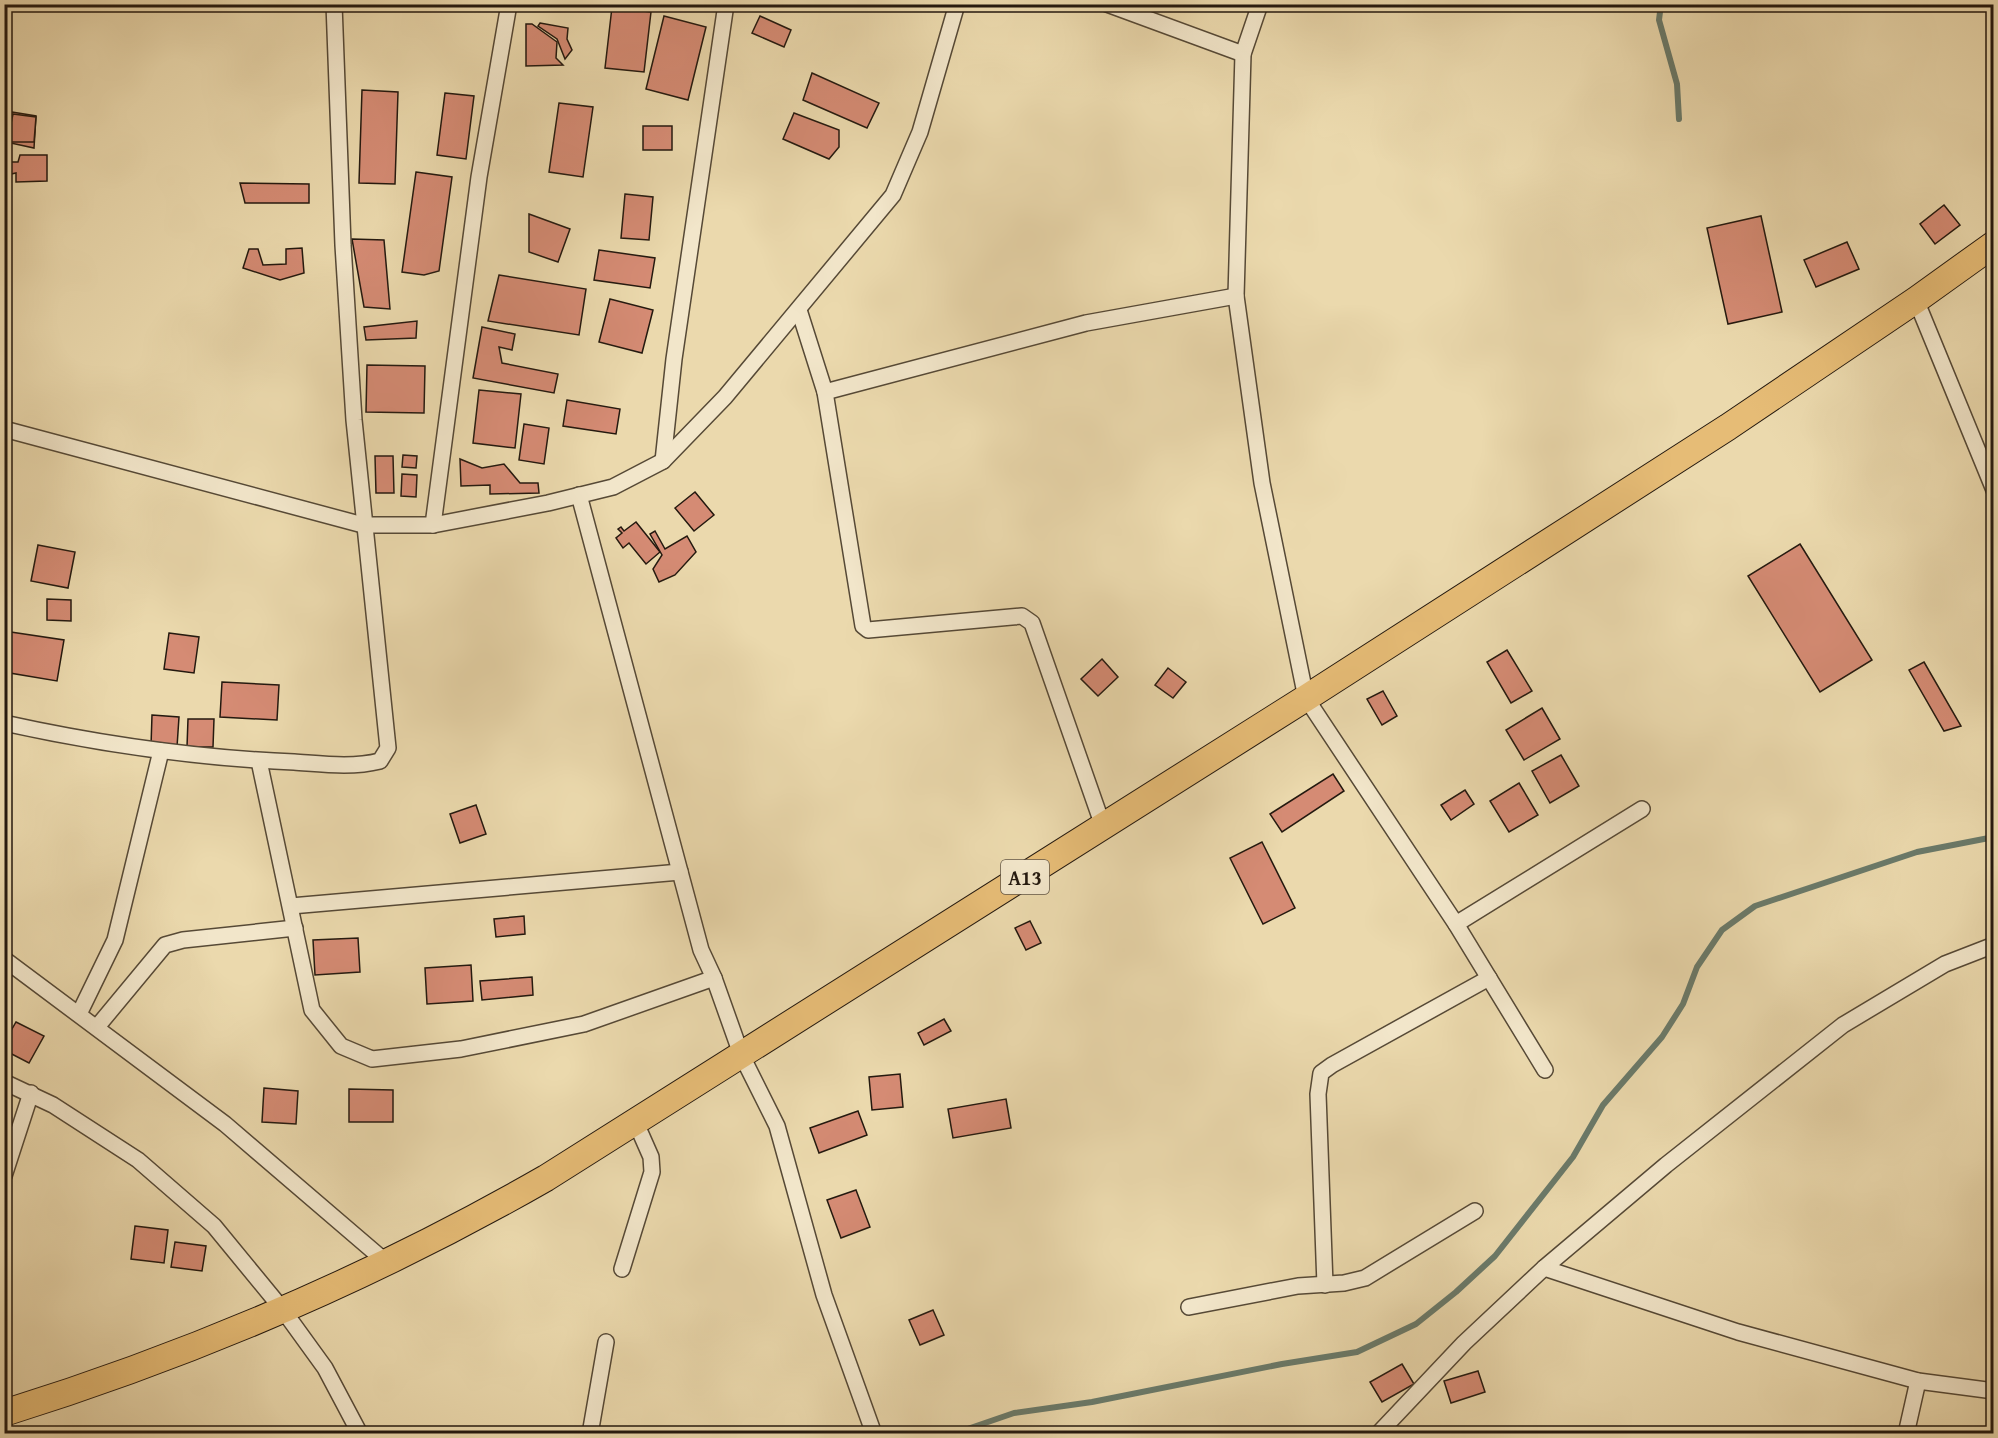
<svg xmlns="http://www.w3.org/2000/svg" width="1998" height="1438" font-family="'Gentium Book Plus',serif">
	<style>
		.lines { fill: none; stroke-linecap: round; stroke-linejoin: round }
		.stream { stroke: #6a7a6a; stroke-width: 6 }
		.building { fill: #d58b74; stroke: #24190f; stroke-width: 1.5 }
		.minor-casing { stroke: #564936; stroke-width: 18 }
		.trunk-casing { stroke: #24190f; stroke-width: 28 }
		.minor { stroke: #f2e6ca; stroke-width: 15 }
		.trunk { stroke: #e6bc76; stroke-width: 26 }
		.labels { text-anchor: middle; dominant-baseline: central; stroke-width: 4.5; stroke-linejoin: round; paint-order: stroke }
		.shield { fill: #f2e6ca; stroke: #625647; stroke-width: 1.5 }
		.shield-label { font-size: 20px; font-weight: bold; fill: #24190f }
	</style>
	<rect width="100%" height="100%" fill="#ebd9ad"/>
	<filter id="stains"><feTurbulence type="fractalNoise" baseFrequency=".00333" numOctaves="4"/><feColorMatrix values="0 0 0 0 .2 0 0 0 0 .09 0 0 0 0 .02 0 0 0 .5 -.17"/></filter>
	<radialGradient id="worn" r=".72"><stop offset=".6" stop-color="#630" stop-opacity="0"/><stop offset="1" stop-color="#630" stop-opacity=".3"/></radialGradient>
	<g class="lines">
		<g class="stream">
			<path d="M1661 4 1659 20 1677 84 1679 119"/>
			<path d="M953 1434 1014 1413 1092 1402 1282 1364 1357 1352 1416 1324 1456 1292 1495 1256 1573 1157 1603 1105 1662 1037 1683 1004 1697 967 1722 930 1755 906 1917 852 1994 837"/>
		</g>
	</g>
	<g class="building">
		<path d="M433 4H474L473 9 433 8Z"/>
		<path d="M612 7 651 12 644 72 605 68Z"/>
		<path d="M664 16 706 27 688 100 646 89Z"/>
		<path d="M760 16 791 30 784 47 752 33Z"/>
		<path d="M540 23 568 28 567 39 572 50 565 59 557 39 538 26Z"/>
		<path d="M526 24H532L557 42 556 58 563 65 526 66Z"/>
		<path d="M812 73 879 103 867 128 803 100Z"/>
		<path d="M362 90 398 92 395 184 359 183Z"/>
		<path d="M445 93 474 96 466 159 437 155Z"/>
		<path d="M559 103 593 107 583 177 549 172Z"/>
		<path d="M12 112 36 116 34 148 6 142Z"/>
		<path d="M794 113 839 130V147L829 159 783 139Z"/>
		<path d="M13 114 36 117 34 142H7Z"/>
		<rect x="643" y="126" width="29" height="24"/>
		<path d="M20 155H47V181L16 182V173L11 174V162H18Z"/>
		<path d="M416 172 452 177 439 271 424 275 402 272Z"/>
		<path d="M240 183 309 184V203H245Z"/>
		<path d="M625 194 653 197 649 240 621 238Z"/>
		<path d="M1944 205 1960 225 1935 244 1920 224Z"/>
		<path d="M529 214 570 229 558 262 529 252Z"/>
		<path d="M1761 216 1782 312 1728 324 1707 228Z"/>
		<path d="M352 239 384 240 390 309 364 307Z"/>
		<path d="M1847 242 1859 269 1816 287 1804 260Z"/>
		<path d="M302 248 304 273 280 280 243 268 249 249H258L263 265 286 264V249Z"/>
		<path d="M599 250 655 258 650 288 594 280Z"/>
		<path d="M499 275 586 289 579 335 488 321Z"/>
		<path d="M610 299 653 310 642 353 599 342Z"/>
		<path d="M417 321 416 338 366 340 364 327Z"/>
		<path d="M482 327 515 334 512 350 499 347 502 363 558 374 554 393 473 378Z"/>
		<path d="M367 365 425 366 424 413 366 412Z"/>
		<path d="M479 390 521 394 515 448 473 443Z"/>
		<path d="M567 400 620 409 616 434 563 426Z"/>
		<path d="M524 424 549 428 544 464 519 460Z"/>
		<path d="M403 455 417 456 416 468 402 467Z"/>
		<path d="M375 456H393L394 493H376Z"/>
		<path d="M460 459 482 468 504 464 520 483H538L539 493 490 494V485L461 486Z"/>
		<path d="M402 474 417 475 416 497 401 496Z"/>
		<path d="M695 492 714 515 694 531 675 508Z"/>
		<path d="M636 522 660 552 646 564 629 543 623 548 616 538 622 533 618 529 621 527 624 531Z"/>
		<path d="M655 531 665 549 687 536 696 552 675 575 659 582 653 569 662 555 650 534Z"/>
		<path d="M1800 544 1872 660 1820 692 1748 576Z"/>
		<path d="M38 545 75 552 68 588 31 581Z"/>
		<path d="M47 599 71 600V621L47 620Z"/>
		<path d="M4 631 64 640 57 681 4 672Z"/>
		<path d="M169 633 199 637 194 673 164 669Z"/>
		<path d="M1507 650 1532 691 1511 703 1487 662Z"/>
		<path d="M1102 659 1118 677 1098 696 1081 679Z"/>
		<path d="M1924 662 1961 726 1944 731 1909 670Z"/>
		<path d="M1168 668 1186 682 1173 698 1155 685Z"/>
		<path d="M222 682 279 685 277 720 220 717Z"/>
		<path d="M1383 691 1397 716 1382 725 1367 699Z"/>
		<path d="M1542 708 1560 739 1524 760 1506 730Z"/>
		<path d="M152 715 179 717 177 747 151 746Z"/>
		<path d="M188 719H214L213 747H187Z"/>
		<path d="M1561 755 1579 786 1550 803 1532 771Z"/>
		<path d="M1333 774 1344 791 1282 832 1270 814Z"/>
		<path d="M1519 783 1538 815 1509 832 1490 801Z"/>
		<path d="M1465 790 1474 804 1451 820 1441 805Z"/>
		<path d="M476 805 486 834 460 843 450 814Z"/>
		<path d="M1262 842 1295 908 1263 924 1230 858Z"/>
		<path d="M524 916 525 934 496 937 494 919Z"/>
		<path d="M1030 921 1041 943 1026 950 1015 928Z"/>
		<path d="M358 938 360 972 315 975 313 940Z"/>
		<path d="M471 965 473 1001 427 1004 425 968Z"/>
		<path d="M532 977 533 995 482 1000 480 981Z"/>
		<path d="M944 1019 951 1031 924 1045 918 1033Z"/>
		<path d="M16 1022 44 1036 29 1063 4 1050V1043Z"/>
		<path d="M900 1074 903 1107 872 1110 869 1077Z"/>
		<path d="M264 1088 298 1091 296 1124 262 1122Z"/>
		<path d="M349 1089 393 1090V1122H349Z"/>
		<path d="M1006 1099 1011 1128 953 1138 948 1109Z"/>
		<path d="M858 1111 867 1135 819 1153 810 1128Z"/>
		<path d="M856 1190 870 1227 841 1238 827 1200Z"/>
		<path d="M135 1226 168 1230 164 1263 131 1259Z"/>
		<path d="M175 1242 206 1246 202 1271 171 1267Z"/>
		<path d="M933 1310 944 1335 920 1345 909 1320Z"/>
		<path d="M1402 1364 1414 1384 1382 1402 1370 1382Z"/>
		<path d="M1478 1371 1485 1392 1451 1403 1444 1381Z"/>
	</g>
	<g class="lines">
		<defs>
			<g id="minor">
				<path d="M1107 4 1243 54"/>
				<path d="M1260 4 1243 54 1236 296 1262 483 1306 698 1456 924 1545 1070"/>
				<path d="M1916 300 1994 490"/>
				<path d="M799 310 825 392 863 626 868 630 1022 616 1032 623 1103 826"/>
				<path d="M825 392 1086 323 1236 296"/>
				<path d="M4 429 363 525H433L548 503 613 487 663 461 725 397 893 195 920 132 957 4"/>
				<path d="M663 461 674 359 726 4"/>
				<path d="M579 495 701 950 714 978 741 1054 777 1126 824 1295 874 1434"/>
				<path d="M433 525 479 177 509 4"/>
				<path d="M4 723C99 744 197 758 294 762 323 764 352 768 380 761L388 748 354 420 343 245 334 4"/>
				<path d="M259 761 312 1010 341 1046 372 1059 461 1049 584 1024 714 978"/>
				<path d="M291 906 680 872"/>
				<path d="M1456 924 1642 809"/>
				<path d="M4 959 225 1124 386 1262"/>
				<path d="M79 1014 115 940 161 751"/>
				<path d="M97 1027 165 945 183 940 295 928"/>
				<path d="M4 1082 53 1105 138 1160 214 1226 283 1310 325 1368 360 1434"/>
				<path d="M4 1176 31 1093"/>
				<path d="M1544 1268 1738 1332 1918 1381 1994 1391"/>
				<path d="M622 1269 652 1172 651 1157 636 1123"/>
				<path d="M1325 1285 1318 1094 1321 1073 1332 1065 1489 978"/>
				<path d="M1189 1307 1298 1286 1344 1283 1365 1278 1475 1211"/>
				<path d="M590 1434 606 1342"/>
				<path d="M1378 1434 1464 1343 1544 1268 1666 1165 1843 1025 1945 964 1994 945"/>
				<path d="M1906 1434 1918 1381"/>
			</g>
			<path id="trunk" d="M4 1413C193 1354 375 1276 546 1178L1306 698 1728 427 1916 300 1994 244"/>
		</defs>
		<use href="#minor" class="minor-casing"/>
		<use href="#trunk" class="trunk-casing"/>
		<use href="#minor" class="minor"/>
		<use href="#trunk" class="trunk"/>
	</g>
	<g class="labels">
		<rect class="shield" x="1001" y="860" width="48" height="34" rx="4.5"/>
		<g class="shield-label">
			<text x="1025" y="877">A13</text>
		</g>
	</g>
	<rect width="1998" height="1438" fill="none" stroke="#ebd9ad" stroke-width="24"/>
	<rect x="6" y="6" width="1986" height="1426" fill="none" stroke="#24190f" stroke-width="3"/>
	<rect x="12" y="12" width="1974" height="1414" fill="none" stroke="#24190f" stroke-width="1.5"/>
	<rect width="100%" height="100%" filter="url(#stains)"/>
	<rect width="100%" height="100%" fill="url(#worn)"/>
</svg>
